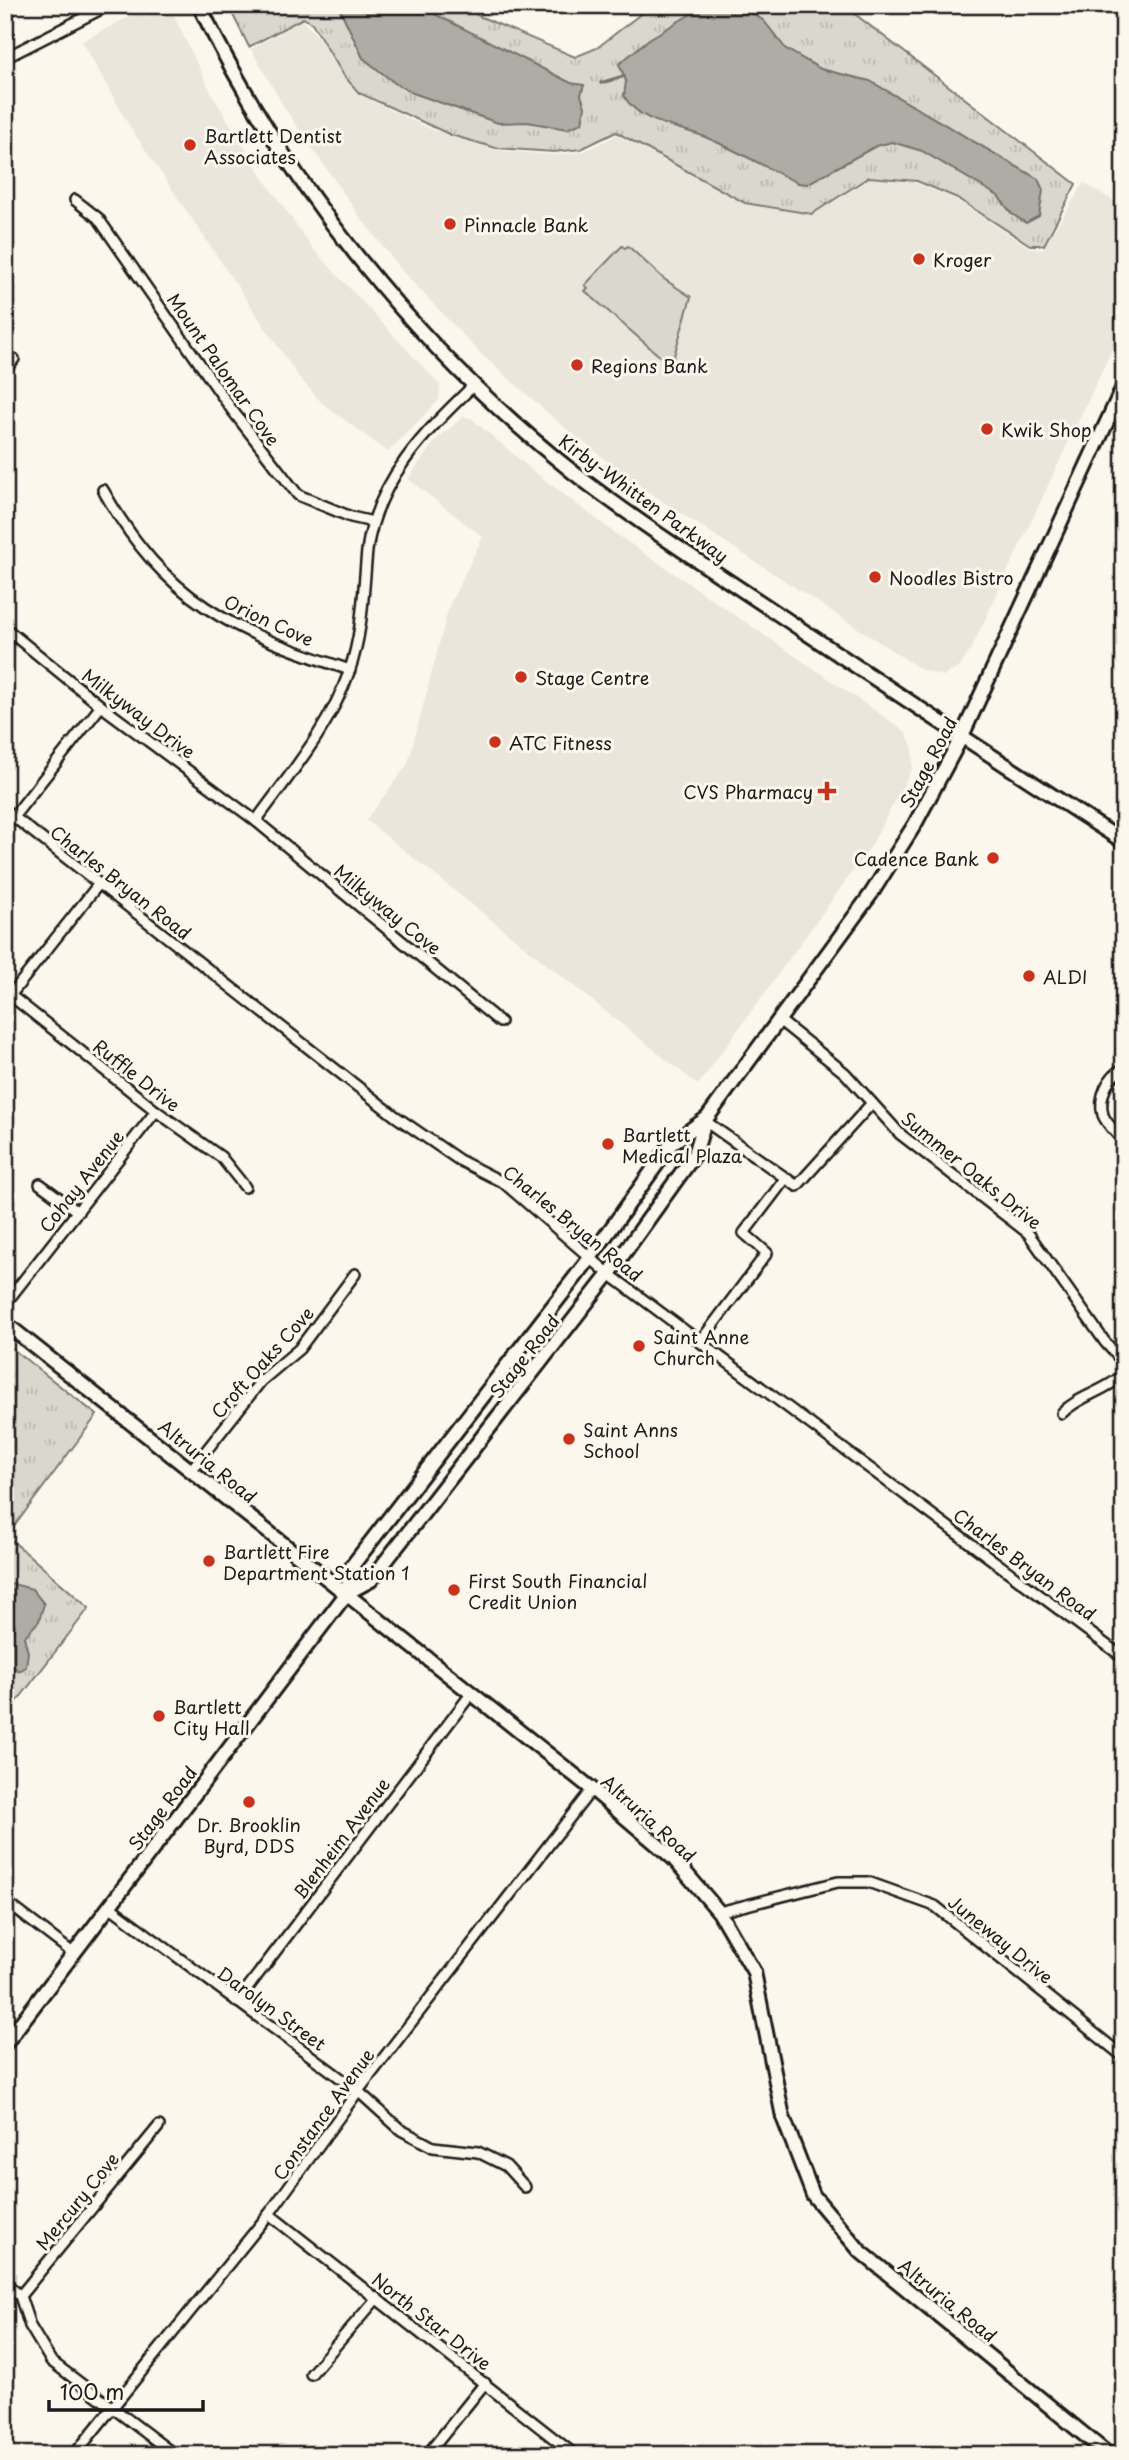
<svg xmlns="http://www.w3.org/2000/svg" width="1129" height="2460" font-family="'Playpen Sans',sans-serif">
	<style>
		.built { fill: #eae6dc }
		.grass { fill: #dad7ce; stroke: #7b7a75; stroke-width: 2 }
		.park { fill: url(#park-tufts); stroke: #7b7a75; stroke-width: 2 }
		.water { fill: #afaca5; stroke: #74726e; stroke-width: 2 }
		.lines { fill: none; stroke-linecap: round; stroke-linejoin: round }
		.stream { stroke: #74726e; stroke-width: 3.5 }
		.street-casing { stroke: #1c1c1c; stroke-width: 14 }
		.secondary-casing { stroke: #1c1c1c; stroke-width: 18 }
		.street { stroke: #fbf7ec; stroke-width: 9 }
		.secondary { stroke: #fbf7ec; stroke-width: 12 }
		.poi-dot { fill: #c8321e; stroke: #fbf7ec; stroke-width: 2.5 }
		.labels { text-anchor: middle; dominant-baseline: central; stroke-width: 6; stroke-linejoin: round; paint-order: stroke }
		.poi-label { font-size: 18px; fill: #1c1c1c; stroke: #fbf7ec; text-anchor: start }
		.street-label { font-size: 18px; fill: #1c1c1c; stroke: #fbf7ec }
	</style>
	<defs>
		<pattern id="park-tufts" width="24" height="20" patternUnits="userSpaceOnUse" patternTransform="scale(1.75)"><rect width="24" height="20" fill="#dad7ce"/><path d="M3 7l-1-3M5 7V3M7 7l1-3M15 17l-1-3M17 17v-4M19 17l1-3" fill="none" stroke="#bab8b0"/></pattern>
	</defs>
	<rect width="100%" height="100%" fill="#fbf7ec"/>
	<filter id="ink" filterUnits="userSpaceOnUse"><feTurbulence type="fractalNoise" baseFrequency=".0143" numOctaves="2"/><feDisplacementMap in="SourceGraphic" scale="14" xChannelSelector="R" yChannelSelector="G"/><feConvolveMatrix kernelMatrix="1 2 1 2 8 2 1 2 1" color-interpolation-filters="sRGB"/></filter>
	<g filter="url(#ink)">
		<g class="built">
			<path d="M152 5 169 6 214 98 268 185 314 250 440 385 439 400 388 452 323 404 298 376 130 127 82 41Z"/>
			<path d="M302 20 324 43 342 75 358 94 428 128 496 150 553 155 582 152 617 135 745 204 812 215 871 178 916 183 953 198 1030 248 1042 249 1084 183 1124 207V324L972 647 960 667 943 676 922 670 639 486 558 422 481 354 402 271 360 217 285 109 251 49Z"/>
			<path d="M463 417 471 418 533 471 616 534 905 731 913 748 912 769 871 846 698 1085 366 820 408 764 449 606 483 537 408 479 436 440Z"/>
		</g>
		<path class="grass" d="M622 246 625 248 628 246 664 279 691 297 671 366 585 291 588 288 585 285Z"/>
		<g class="park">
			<path d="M228 5H461L479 16 575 57 597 48 652 5H843L1076 184 1044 245H1030L955 197 917 181 869 177 812 214 745 203 616 132 581 149 554 152 496 148 451 135 359 93 344 76 312 23 303 18 249 47Z"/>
			<path d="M5 1343 97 1415 7 1536 89 1608 5 1717Z"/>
		</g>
		<g class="water">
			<path d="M338 5H417L571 83 584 85 581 95 585 107 582 123 567 129 527 122 498 123 413 93 396 84 363 58Z"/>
			<path d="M706 5H741L764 21 786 49 821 69 870 81 1038 179 1043 190 1039 216 1026 223 1012 214 998 196 922 151 892 142 876 146 807 184 798 183C767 168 736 150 705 137 678 126 640 124 624 96L626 81 619 64 649 39Z"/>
			<path d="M13 1584 32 1589 44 1604 39 1621 24 1637 28 1652 26 1667 19 1671 5 1660V1646L15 1626 5 1602V1586Z"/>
		</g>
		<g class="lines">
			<g class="stream">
				<path d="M601 83 624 76"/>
				<path d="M5 1671 9 1666"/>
			</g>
			<defs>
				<g id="street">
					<path d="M5 58 109 5"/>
					<path d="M75 200 98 218 232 410 298 495 351 517 373 522"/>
					<path d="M5 370 14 359"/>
					<path d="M103 490C166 602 232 631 350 670"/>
					<path d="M5 628 101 706 256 821 500 1022"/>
					<path d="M5 810 395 1116 459 1160 504 1183 609 1274 1124 1658"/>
					<path d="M14 816 101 706"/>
					<path d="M256 821C290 774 330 727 349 672 363 633 363 592 367 551 376 481 425 432 474 385"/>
					<path d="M5 991 156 1111 221 1157 245 1187"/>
					<path d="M5 1002 98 885"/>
					<path d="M779 1020 845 1073 900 1134 1028 1233 1105 1342 1124 1363"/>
					<path d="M1124 1068C1108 1076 1098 1097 1103 1115 1106 1124 1118 1134 1124 1142"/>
					<path d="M705 1121 797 1186 872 1103"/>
					<path d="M40 1184 78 1212"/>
					<path d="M5 1304 156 1111"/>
					<path d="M700 1342 767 1253 744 1233 785 1179"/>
					<path d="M1062 1413C1080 1395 1105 1392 1124 1374"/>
					<path d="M191 1470 261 1381 299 1349 355 1274"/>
					<path d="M5 1901 73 1953"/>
					<path d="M109 1906 358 2091 401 2130 433 2147 478 2152 506 2166 525 2187"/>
					<path d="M719 1912 838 1882H868L935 1906 1124 2057"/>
					<path d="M237 2002 471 1694"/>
					<path d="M269 2214 575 2455"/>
					<path d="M5 2282 20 2296 30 2326 51 2361 175 2455"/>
					<path d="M20 2296 159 2126"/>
					<path d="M311 2374 377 2298"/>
					<path d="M74 2455 269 2214 358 2091 592 1789"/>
					<path d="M427 2455 485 2383"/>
				</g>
				<g id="secondary">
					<path d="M199 5C287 186 416 348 574 473 648 530 728 580 805 632 911 703 1017 773 1124 842"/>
					<path d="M5 1323 592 1789 674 1859 719 1912 754 1972 783 2117 813 2195 860 2251 1109 2455"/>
					<path d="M347 1593 352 1566 590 1258 672 1143 707 1118 871 894 915 824 961 738 1124 385"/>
					<path d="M5 2044 347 1593 371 1580 609 1274 695 1154 705 1121"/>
				</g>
			</defs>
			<use href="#street" class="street-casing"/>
			<use href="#secondary" class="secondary-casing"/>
			<use href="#street" class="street"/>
			<use href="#secondary" class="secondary"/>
		</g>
	</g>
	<g class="poi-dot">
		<circle cx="190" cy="145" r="7"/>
		<circle cx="450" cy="224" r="7"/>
		<circle cx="919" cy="259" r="7"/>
		<circle cx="577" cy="365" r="7"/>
		<circle cx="987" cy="429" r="7"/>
		<circle cx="875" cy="577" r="7"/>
		<circle cx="521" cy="677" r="7"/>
		<circle cx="495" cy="742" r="7"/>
		<path d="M823.5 780.5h7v7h7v7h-7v7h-7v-7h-7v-7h7z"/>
		<circle cx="993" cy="858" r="7"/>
		<circle cx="1029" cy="976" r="7"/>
		<circle cx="608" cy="1144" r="7"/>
		<circle cx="639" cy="1346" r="7"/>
		<circle cx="569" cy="1439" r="7"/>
		<circle cx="209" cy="1561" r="7"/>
		<circle cx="454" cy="1590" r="7"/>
		<circle cx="159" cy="1716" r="7"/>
		<circle cx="249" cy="1802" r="7"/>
	</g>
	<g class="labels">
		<g class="poi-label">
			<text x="204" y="135">Bartlett Dentist<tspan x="204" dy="21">Associates</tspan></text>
			<text x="464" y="224">Pinnacle Bank</text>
			<text x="933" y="259">Kroger</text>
			<text x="591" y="365">Regions Bank</text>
			<text x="1001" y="429">Kwik Shop</text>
			<text x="889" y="577">Noodles Bistro</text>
			<text x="535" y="677">Stage Centre</text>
			<text x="509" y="742">ATC Fitness</text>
			<text x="813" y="791" text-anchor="end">CVS Pharmacy</text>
			<text x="979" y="858" text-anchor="end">Cadence Bank</text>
			<text x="1043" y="976">ALDI</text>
			<text x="622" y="1134">Bartlett<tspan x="622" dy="21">Medical Plaza</tspan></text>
			<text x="653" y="1336">Saint Anne<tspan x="653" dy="21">Church</tspan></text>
			<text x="583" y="1429">Saint Anns<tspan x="583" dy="21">School</tspan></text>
			<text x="223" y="1551">Bartlett Fire<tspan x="223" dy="21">Department Station 1</tspan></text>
			<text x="468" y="1580">First South Financial<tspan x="468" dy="21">Credit Union</tspan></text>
			<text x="173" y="1706">Bartlett<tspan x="173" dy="21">City Hall</tspan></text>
			<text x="249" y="1824" text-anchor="middle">Dr. Brooklin<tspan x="249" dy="21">Byrd, DDS</tspan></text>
		</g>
		<g class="street-label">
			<text transform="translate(224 369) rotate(55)">Mount Palomar Cove</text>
			<text transform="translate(644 498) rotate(36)">Kirby-Whitten Parkway</text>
			<text transform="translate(269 620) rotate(25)">Orion Cove</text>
			<text transform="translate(139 713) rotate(37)">Milkyway Drive</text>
			<text transform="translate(928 762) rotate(-62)">Stage Road</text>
			<text transform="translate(121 882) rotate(38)">Charles Bryan Road</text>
			<text transform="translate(388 909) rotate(39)">Milkyway Cove</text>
			<text transform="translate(137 1075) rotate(38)">Ruffle Drive</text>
			<text transform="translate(972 1170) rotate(39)">Summer Oaks Drive</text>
			<text transform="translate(81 1181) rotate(-52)">Cohay Avenue</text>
			<text transform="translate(573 1223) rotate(39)">Charles Bryan Road</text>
			<text transform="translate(524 1356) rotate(-52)">Stage Road</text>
			<text transform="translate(262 1362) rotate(-48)">Croft Oaks Cove</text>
			<text transform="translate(208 1461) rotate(39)">Altruria Road</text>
			<text transform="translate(1025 1564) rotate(37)">Charles Bryan Road</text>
			<text transform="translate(162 1808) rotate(-53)">Stage Road</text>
			<text transform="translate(649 1818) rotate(42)">Altruria Road</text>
			<text transform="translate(341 1838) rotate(-53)">Blenheim Avenue</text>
			<text transform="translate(1001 1939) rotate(39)">Juneway Drive</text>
			<text transform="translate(272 2008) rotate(36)">Darolyn Street</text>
			<text transform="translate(323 2114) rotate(-54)">Constance Avenue</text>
			<text transform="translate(77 2201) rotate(-51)">Mercury Cove</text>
			<text transform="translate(948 2300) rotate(39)">Altruria Road</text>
			<text transform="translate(432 2321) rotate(38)">North Star Drive</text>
		</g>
	</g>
	<rect width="1129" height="2460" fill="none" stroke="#fbf7ec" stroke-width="28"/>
	<rect x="14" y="14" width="1101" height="2432" fill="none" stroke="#1c1c1c" stroke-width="2.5" filter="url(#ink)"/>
	<path d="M49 2400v10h154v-10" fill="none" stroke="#1c1c1c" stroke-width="3.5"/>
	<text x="60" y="2400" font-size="21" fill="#1c1c1c" stroke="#fbf7ec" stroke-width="5" paint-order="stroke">100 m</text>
</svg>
